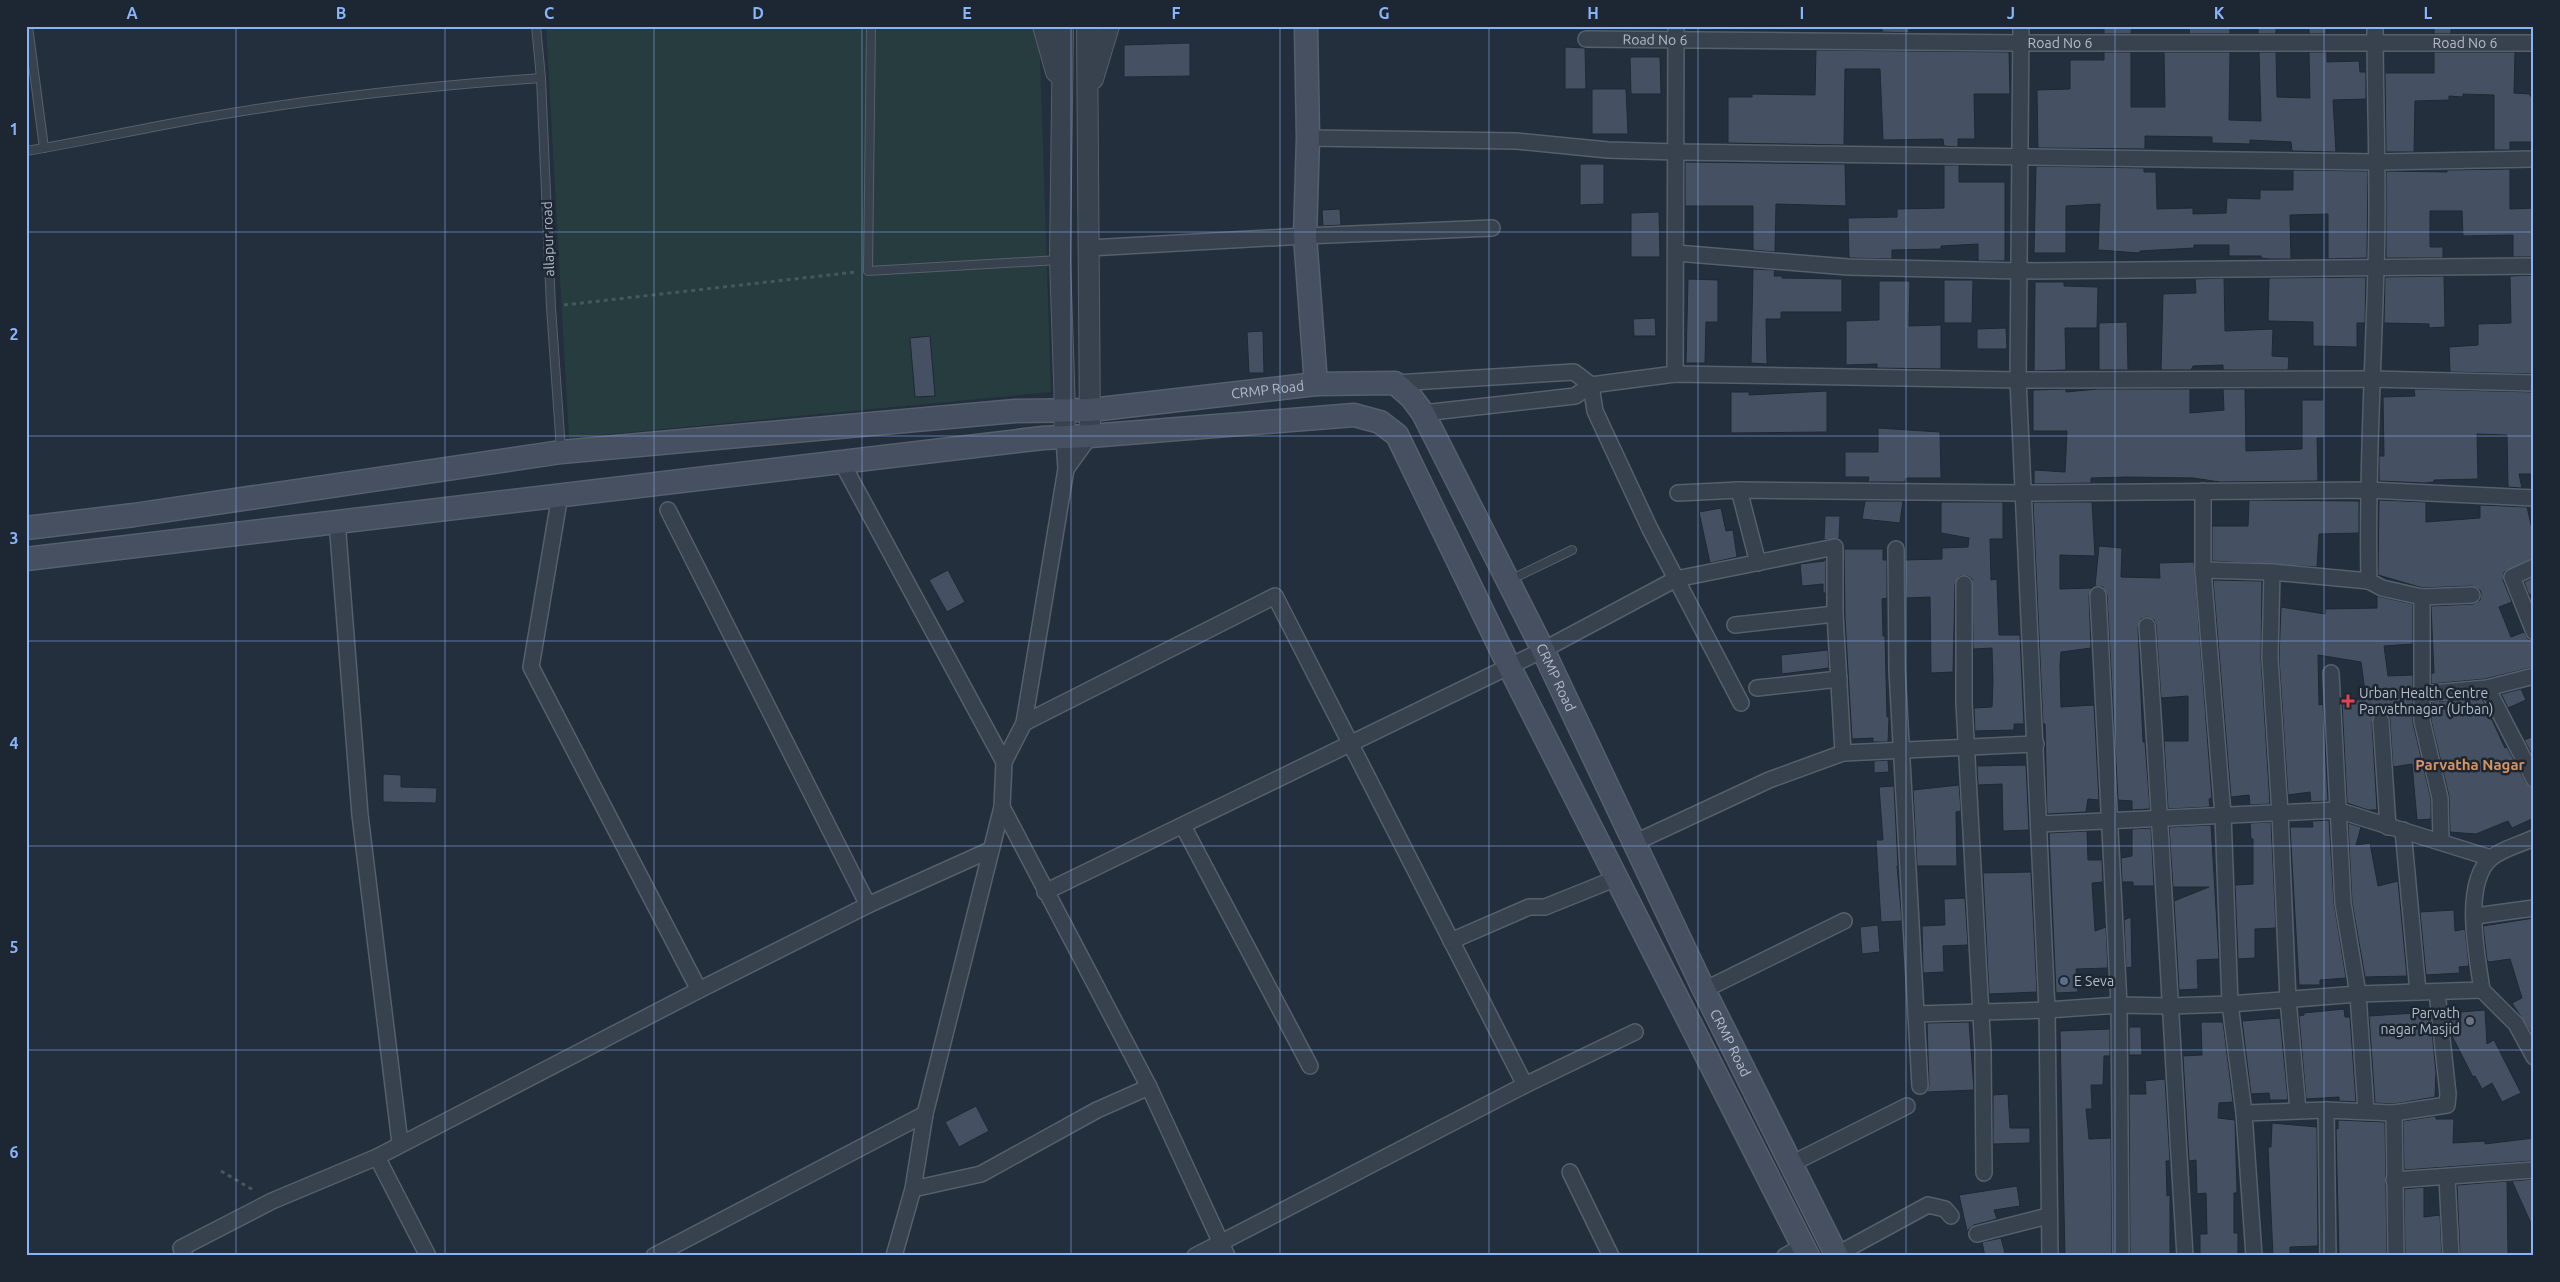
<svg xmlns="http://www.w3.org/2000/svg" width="2560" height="1282" font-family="Ubuntu,sans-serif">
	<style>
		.green { fill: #263c3f }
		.building { fill: #455162; stroke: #1f2835 }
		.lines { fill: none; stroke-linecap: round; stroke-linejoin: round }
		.service-casing { stroke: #565f6c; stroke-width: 10 }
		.minor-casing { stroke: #565f6c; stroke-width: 18 }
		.tertiary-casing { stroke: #565f6c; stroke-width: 22 }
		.secondary-casing { stroke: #565f6c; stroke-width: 25 }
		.path { stroke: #44595c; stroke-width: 3; stroke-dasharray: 4 4; stroke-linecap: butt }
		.service { stroke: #38414e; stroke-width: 8 }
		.minor { stroke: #38414e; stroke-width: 15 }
		.tertiary { stroke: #38414e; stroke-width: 20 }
		.secondary { stroke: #465061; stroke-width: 22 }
		.grid { fill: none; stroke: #8ab4f8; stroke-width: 1; stroke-opacity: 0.55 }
		.health-dot { fill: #e0444e; stroke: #1d2633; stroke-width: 2 }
		.service-dot { fill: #5c6f8a; stroke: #1d2633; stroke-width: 2 }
		.worship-dot { fill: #6b7280; stroke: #1d2633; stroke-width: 2 }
		.labels { text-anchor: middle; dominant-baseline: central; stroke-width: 5; stroke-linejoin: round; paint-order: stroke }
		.street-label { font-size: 14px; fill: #b4bcc9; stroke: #1d2633 }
		.poi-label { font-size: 14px; fill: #b4bcc9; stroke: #1d2633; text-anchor: start }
		.neighbourhood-label { font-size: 15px; font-weight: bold; fill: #d59563; stroke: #1d2633 }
		.neatline { fill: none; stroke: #8ab4f8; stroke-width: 2 }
		.grid-label { font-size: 16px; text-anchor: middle; font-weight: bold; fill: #8ab4f8 }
	</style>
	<rect width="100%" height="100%" fill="#242f3e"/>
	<path class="green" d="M546 26H1039L1051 392 569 438Z"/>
	<g class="building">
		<path d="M1882 26H1909V33L1882 32Z"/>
		<path d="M2104 26H2132L2131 34H2104Z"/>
		<path d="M2190 26H2230V34H2189Z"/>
		<rect x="2258" y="26" width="18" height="8"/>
		<rect x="2309" y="26" width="17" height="8"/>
		<rect x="2434" y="26" width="17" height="8"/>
		<path d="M1190 43V76L1124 77V45Z"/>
		<path d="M1565 47 1585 48 1586 89H1565Z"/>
		<path d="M1816 50 2009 52 2010 94H1974L1975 139H1958V147L1944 146 1943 139 1883 140 1880 69H1845L1844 145 1728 143V97H1752V94L1815 95Z"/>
		<path d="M2104 52H2131V107H2165L2164 52H2230L2229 120 2261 121 2259 52H2276L2277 97 2310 98 2309 52H2327V62L2359 61 2360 72H2366V99L2333 100 2336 152 2292 151 2291 142 2250 140V144L2212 143V137L2145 136V149L2038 148 2037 90 2070 89V60H2104Z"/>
		<path d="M2434 52H2515L2514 93 2530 94V96H2534V142H2510V150H2494V95L2463 94V97L2449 96V100L2415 101 2414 152H2386L2385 73H2434Z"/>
		<path d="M1630 57H1660L1661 94H1631Z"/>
		<path d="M1592 89H1626L1628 134H1592Z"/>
		<path d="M1685 162 1845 164 1846 206 1776 204 1775 252 1753 250V206H1685Z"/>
		<path d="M1580 164H1604V204L1580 205Z"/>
		<path d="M1944 165H1959V182H2005V261H1978V244L1941 246V249L1892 250V259L1849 258 1848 218 1897 217V209L1944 208Z"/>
		<path d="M2036 166 2144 168V172H2156L2157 209 2193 208V214L2226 213 2227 198 2260 199V190H2293V170L2368 171 2367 258 2328 259V214L2290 215 2291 259H2269L2261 258V256H2229V245H2194V248L2140 251V253L2098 250 2100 204 2066 206V253H2034Z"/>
		<path d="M2510 169V209L2534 208V257H2513V235L2463 236 2462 211H2430V247H2443V258H2386V171L2447 172V170Z"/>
		<path d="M1340 209 1341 225 1323 226 1322 210Z"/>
		<path d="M1659 212 1660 257H1631V213Z"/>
		<path d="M1753 269 1775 270 1774 276H1782V278L1842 279V312H1781V319H1766L1767 364 1751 363Z"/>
		<path d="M2534 275V374L2450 372 2449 347 2478 345V324L2511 323 2510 276Z"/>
		<path d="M2444 276 2445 327 2429 328V324L2384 323 2385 277Z"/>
		<path d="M2366 277 2365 323H2357V347L2313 346V322L2268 321 2269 278Z"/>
		<path d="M2224 278 2225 331 2273 329 2272 356 2289 357 2288 370H2223V365L2193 366 2191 370H2161L2163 294 2196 293 2195 279Z"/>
		<path d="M1688 279 1718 280V322H1706L1705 363H1686Z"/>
		<path d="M1944 280H1973L1972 323H1944Z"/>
		<path d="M1879 281H1910L1909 326 1941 325V369L1877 368V364L1846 365V321L1879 320Z"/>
		<path d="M2035 282H2064V286L2098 287 2097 328H2065L2066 370 2034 371Z"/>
		<path d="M1655 318 1656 336H1634L1633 319Z"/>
		<path d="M2127 322 2128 370H2099V323Z"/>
		<path d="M2006 328 2007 349H1977V329Z"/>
		<path d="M1263 331 1264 373H1249L1247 332Z"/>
		<path d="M930 336 935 396 915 397 910 338Z"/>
		<path d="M2066 389V392L2098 389H2190V413L2224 410 2223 389H2245L2246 451 2302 449V400H2324V438H2317L2318 481 2220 482 2193 478 2128 477 2091 478V483L2034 484V470L2065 472 2067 431H2033V390Z"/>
		<path d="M2414 389 2534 392V474H2519L2522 488 2508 487 2507 435 2477 434 2478 479 2434 480V482L2425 483 2379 481V456H2384L2383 397 2415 396Z"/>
		<path d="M1827 391V432L1731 433V392H1749V395Z"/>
		<path d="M1878 428 1940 432 1941 478H1906L1905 482H1868L1869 477H1845V452H1878Z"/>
		<path d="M2249 500 2359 501V533L2319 534 2317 567 2212 561V526H2248Z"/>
		<path d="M2379 500 2426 502V522L2480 518V505L2527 507 2534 538V558L2504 572 2503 580 2512 602 2499 607 2511 637 2524 632 2528 639 2534 641V667L2485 679 2431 684V673H2434L2431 606 2473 604 2480 600 2481 594 2480 590 2472 586 2423 588 2378 575Z"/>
		<path d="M1865 501H1903L1900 523 1862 519Z"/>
		<path d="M1941 502H2003V539H1990L1991 580 1997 579 1999 635H2020L2024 724H2014V730L1975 731 1974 708 1992 707 1993 681 1992 648 1973 649 1972 579 1968 576H1960L1955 584 1953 672 1931 673 1930 597 1906 598 1905 560 1942 559V548L1968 547 1969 538 1941 533Z"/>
		<path d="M2033 502H2092L2095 556 2060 555V589L2092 588 2089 595 2091 648 2061 652 2060 665 2061 707 2094 705 2099 800 2088 799 2086 812 2047 814 2045 724H2043Z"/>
		<path d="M1721 508 1726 531 1733 530 1737 557 1710 563 1699 512Z"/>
		<path d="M1825 516H1840L1839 539 1824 540Z"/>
		<path d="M2099 546 2122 548 2121 577 2160 578 2159 563 2194 562 2212 798 2209 799 2210 807 2168 809 2164 741H2188V696L2161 698 2156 625 2154 620 2147 617 2141 619 2138 627 2143 742H2145L2150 809 2132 810V801L2118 800 2107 595 2103 587 2095 586Z"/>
		<path d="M1844 549H1883V560H1887V598L1882 599 1883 636H1885L1887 717H1889L1888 742H1873V738L1852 739 1845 618Z"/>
		<path d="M1826 558V593H1823V584L1802 586 1800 564 1824 561Z"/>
		<path d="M948 570 965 602 947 612 929 580Z"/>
		<path d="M2534 577V593L2529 595 2524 582Z"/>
		<path d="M2213 580 2262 581 2261 659 2270 804 2250 805 2249 795 2231 797Z"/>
		<path d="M2377 596 2413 604V644L2384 646 2388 676 2413 675V723L2431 799V819L2417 820 2412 764 2393 767 2390 720 2388 715 2381 712 2375 714 2372 722 2377 810H2368L2347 803 2342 702 2366 699 2361 662 2318 655 2319 705 2323 704 2328 801 2311 802 2310 792 2288 795 2279 658 2281 607 2325 614V609L2377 608Z"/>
		<path d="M1828 650 1829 668 1782 674 1781 655Z"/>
		<path d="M2521 689 2526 700 2508 708 2501 694Z"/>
		<path d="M2482 698 2505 748 2507 747 2526 783 2534 788V818L2512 828 2508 821 2476 834 2450 832 2449 796 2431 720V702Z"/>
		<path d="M2534 736V758L2524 740Z"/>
		<path d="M1888 760 1889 772 1874 773V761Z"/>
		<path d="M2026 765 2029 830 2003 831 2002 784 1978 785 1977 766Z"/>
		<path d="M383 774 401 775V787L437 788 436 803 383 802Z"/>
		<path d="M1959 785 1961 811 1956 812 1957 866H1917L1913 790Z"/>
		<path d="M1894 786 1898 866H1897L1902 921 1881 922 1876 840H1883L1879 787Z"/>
		<path d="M2329 820 2334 903 2346 978 2320 980V985H2299L2290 827H2313L2312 821Z"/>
		<path d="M2271 822 2276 928 2255 929V958L2238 959 2235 885 2253 884V839H2251L2250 823Z"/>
		<path d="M2348 823 2361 827 2356 845 2370 843 2378 886 2398 881 2407 976 2365 977 2352 902Z"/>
		<path d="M2211 825 2219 959 2197 960 2198 989 2179 990 2174 901 2209 887H2173L2169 827Z"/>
		<path d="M2151 828 2154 886H2133V882H2122L2121 858 2132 856V829Z"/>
		<path d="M2087 831 2088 860H2102L2103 882 2092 883 2095 931 2106 927 2108 968 2076 969 2078 992 2056 993 2049 833Z"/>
		<path d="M2031 872 2037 992 1989 994 1983 873Z"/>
		<path d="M1965 898 1968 945 1943 946 1944 972 1923 973 1922 926 1945 925 1944 899Z"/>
		<path d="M2454 910 2455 931 2465 929 2469 966 2459 967 2460 973 2426 975 2420 912Z"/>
		<path d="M2131 917 2132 967 2126 968 2124 920Z"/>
		<path d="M2534 918V1037L2512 1003 2522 998 2510 959 2489 962 2487 960 2483 926Z"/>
		<path d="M1878 925 1880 952 1862 954 1860 927Z"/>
		<path d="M2344 1009 2345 1017H2350L2356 1102 2339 1101V1097L2306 1099 2299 1016 2304 1015V1013Z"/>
		<path d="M2485 1010 2487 1044 2494 1040 2521 1093 2502 1102 2492 1083 2482 1089 2475 1076 2473 1077 2451 1034 2449 1013Z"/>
		<path d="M2430 1012 2436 1072 2435 1097 2394 1104 2375 1103 2369 1016Z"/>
		<path d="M2280 1018 2288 1100H2270L2269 1093 2251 1094 2242 1021Z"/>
		<path d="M1969 1022 1974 1090 1927 1092 1929 1085 1927 1023Z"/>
		<path d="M2201 1022H2223L2233 1102 2219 1103 2218 1118 2235 1120 2237 1193H2234V1233H2238V1256H2200V1234H2207L2206 1193 2197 1194 2196 1160 2189 1161 2183 1056 2202 1055Z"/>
		<path d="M2129 1027H2141L2142 1055H2129Z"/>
		<path d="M2110 1029V1056H2104L2103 1085H2091L2092 1109H2086L2089 1139 2111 1138 2112 1256H2065L2060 1031Z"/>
		<path d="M2165 1079 2170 1161H2166L2167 1196 2170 1195V1256H2130L2129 1094H2146L2145 1081Z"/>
		<path d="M2008 1094 2010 1128H2030V1143L1993 1144V1095Z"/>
		<path d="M976 1106 989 1131 959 1147 945 1122Z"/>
		<path d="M2436 1116V1119H2454L2453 1143 2485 1141V1144L2534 1138V1161L2404 1170 2403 1121Z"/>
		<path d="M2338 1120 2385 1122 2387 1256H2339L2336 1128 2338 1129Z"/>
		<path d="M2272 1123 2317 1127 2318 1246 2290 1247V1256H2273L2268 1147H2271Z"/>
		<path d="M2534 1179V1230L2512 1181Z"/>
		<path d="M2507 1181 2508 1255 2460 1256 2457 1185Z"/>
		<path d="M2017 1186 2020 1206 1994 1210 1997 1219 1974 1225 1967 1231 1959 1195Z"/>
		<path d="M2424 1187V1217L2440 1215 2442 1256H2405L2404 1189Z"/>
		<path d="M2001 1238 2005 1253 1985 1256 1982 1242Z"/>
	</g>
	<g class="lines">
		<defs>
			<g id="service">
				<path d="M28 26 44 148"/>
				<path d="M536 26 541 78 551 307 561 450"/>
				<path d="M871 26 868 271 1059 260"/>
				<path d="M26 151C69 144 111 135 153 127 281 102 411 87 541 78"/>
				<path d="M1510 580 1572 550"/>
			</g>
			<g id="minor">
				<path d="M2021 26 2018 380 2047 1010 2050 1256"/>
				<path d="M2375 26C2375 107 2379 187 2376 268 2373 373 2367 477 2369 581L2382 588 2422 597V721L2440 798 2441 842"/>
				<path id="s1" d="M1586 39 2021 43H2534"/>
				<path d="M1308 138 1516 141 1608 150 1677 152 2378 162 2534 159"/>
				<path d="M1089 248 1305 236 1492 228"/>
				<path d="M1676 253 1848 267 2021 271 2534 266"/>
				<path d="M1675 374 1676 26"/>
				<path d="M1395 383 1574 372 1591 385 1595 411 1650 529 1741 703"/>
				<path d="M1423 413 1575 396 1591 385 1675 374 2018 380 2372 379 2534 383"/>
				<path d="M1064 438 1066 469 1090 436"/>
				<path d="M841 461 1004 762"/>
				<path d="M1739 490 1758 563"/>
				<path d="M2203 491V570L2223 814 2230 1004 2244 1113 2254 1256"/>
				<path d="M1678 493 1739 490 2023 493 2368 490 2534 498"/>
				<path d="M560 495 531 667 699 990"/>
				<path d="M668 510 868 905"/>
				<path d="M337 521 360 815 400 1143"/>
				<path d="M1896 549 1897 670 1920 1086"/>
				<path d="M2534 567 2512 577 2534 632"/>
				<path d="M2203 570 2272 572 2369 581"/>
				<path d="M2272 572 2270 658 2280 813 2288 999 2298 1110"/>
				<path d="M1964 584V703L1983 1051 1984 1173"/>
				<path d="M2098 595 2119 1005 2121 1256"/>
				<path d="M2422 597 2472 595"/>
				<path d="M1735 625 1835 614"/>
				<path d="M2147 626C2162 836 2172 1046 2185 1256"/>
				<path d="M2331 673 2343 903 2358 994 2366 1111"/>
				<path d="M1757 688 1839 679"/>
				<path d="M2487 688 2534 779"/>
				<path d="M2421 694 2487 688 2534 676"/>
				<path d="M2381 721 2388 827"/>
				<path d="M1024 723 1275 596 1525 1085"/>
				<path d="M1002 807 1149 1087 1227 1256"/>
				<path d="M2040 824 2337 810 2491 858"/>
				<path d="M1183 826 1310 1066"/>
				<path d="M2403 830 2418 992"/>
				<path d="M1636 842 1769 780 1843 753"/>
				<path d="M1045 892 1543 650 1676 579 1835 547V614L1843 753 2036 744"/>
				<path d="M2475 916 2534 908"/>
				<path d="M1451 941 1529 907H1545L1617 878"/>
				<path d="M1704 990 1844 921"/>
				<path d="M2482 990 2516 1024 2534 1057"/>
				<path d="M1916 1014 2047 1010 2119 1005 2169 1006 2230 1004 2358 994 2482 990C2477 956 2462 883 2491 858 2502 849 2521 844 2534 838"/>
				<path d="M2326 1110 2328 1256"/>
				<path d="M2244 1113 2326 1110 2394 1113 2447 1105 2448 1094 2437 992"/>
				<path d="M2394 1113 2396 1256"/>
				<path d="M377 1157 428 1256"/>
				<path d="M1791 1164 1907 1106"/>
				<path d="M1570 1172 1611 1256"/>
				<path d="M2447 1177 2451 1256"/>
				<path d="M2394 1180 2534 1170"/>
				<path d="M913 1189 981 1174 1097 1110 1149 1087"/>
				<path d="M1977 1234 2048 1216"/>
				<path d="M1836 1255 1928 1205 1945 1209 1951 1216"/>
				<path d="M185 1256 181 1248 272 1201 377 1157 699 990 868 905 990 850"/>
				<path d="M654 1256 925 1114"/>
				<path d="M894 1256 913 1189 925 1114 1002 807 1004 762 1024 723 1066 469"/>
				<path d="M1195 1256 1525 1085 1635 1032"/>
				<path d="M1785 1256 1803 1246"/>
			</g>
			<g id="tertiary">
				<path d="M1043 26 1056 72"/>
				<path d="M1063 26 1060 260 1065 410 1064 438"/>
				<path d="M1087 26 1090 436"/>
				<path d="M1093 79 1109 26"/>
			</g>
			<g id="secondary">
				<path d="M1306 26 1308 138 1305 236 1316 384"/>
				<path id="s2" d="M26 528 134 515 561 452 1015 411 1091 410 1316 384 1395 383 1411 397 1423 413 1543 650 1704 990 1837 1256"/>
				<path d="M26 559 1043 438 1090 436 1354 415 1380 422 1397 435 1509 666 1808 1256"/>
			</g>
		</defs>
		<use href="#service" class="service-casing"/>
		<use href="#minor" class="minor-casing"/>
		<use href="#tertiary" class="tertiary-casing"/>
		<use href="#secondary" class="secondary-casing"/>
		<g class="path">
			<path d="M564 305 856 272"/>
			<path d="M221 1171 255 1191"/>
		</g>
		<use href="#service" class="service"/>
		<use href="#minor" class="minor"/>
		<use href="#tertiary" class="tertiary"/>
		<use href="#secondary" class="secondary"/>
	</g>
	<path class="grid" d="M236 26V1256M445 26V1256M654 26V1256M862 26V1256M1071 26V1256M1280 26V1256M1489 26V1256M1698 26V1256M1906 26V1256M2115 26V1256M2324 26V1256M26 232H2534M26 436H2534M26 641H2534M26 846H2534M26 1050H2534"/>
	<path class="health-dot" d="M2345.5 693.5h5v5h5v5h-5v5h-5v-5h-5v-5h5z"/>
	<circle class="service-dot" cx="2064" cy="981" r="5"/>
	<circle class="worship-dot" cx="2470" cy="1021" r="5"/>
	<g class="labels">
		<g class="street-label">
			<text stroke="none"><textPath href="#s1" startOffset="69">Road No 6</textPath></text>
			<text stroke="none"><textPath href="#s1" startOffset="879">Road No 6</textPath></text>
			<text stroke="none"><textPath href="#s1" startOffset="474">Road No 6</textPath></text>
			<text transform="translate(548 239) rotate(-92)">allapur road</text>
			<text stroke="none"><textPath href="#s2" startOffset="1250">CRMP Road</textPath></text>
			<text stroke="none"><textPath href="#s2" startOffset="1715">CRMP Road</textPath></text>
			<text stroke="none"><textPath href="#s2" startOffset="2120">CRMP Road</textPath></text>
		</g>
		<g class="poi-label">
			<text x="2359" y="693">Urban Health Centre<tspan x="2359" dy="16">Parvathnagar (Urban)</tspan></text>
			<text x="2074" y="981">E Seva</text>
			<text x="2460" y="1013" text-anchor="end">Parvath<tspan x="2460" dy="16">nagar Masjid</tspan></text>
		</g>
		<g class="neighbourhood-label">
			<text x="2470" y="764">Parvatha Nagar</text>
		</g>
	</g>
	<rect width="2560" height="1282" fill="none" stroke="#1d2633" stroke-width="55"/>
	<rect x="28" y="28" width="2504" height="1226" class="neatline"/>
	<g class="grid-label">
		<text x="132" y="19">A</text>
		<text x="341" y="19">B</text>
		<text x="549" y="19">C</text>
		<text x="758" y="19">D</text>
		<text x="967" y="19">E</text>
		<text x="1176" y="19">F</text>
		<text x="1384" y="19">G</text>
		<text x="1593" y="19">H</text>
		<text x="1802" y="19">I</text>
		<text x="2011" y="19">J</text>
		<text x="2219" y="19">K</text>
		<text x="2428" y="19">L</text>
		<text x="14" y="135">1</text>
		<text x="14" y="340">2</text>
		<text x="14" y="544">3</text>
		<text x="14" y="749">4</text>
		<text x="14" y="953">5</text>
		<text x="14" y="1158">6</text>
	</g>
</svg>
